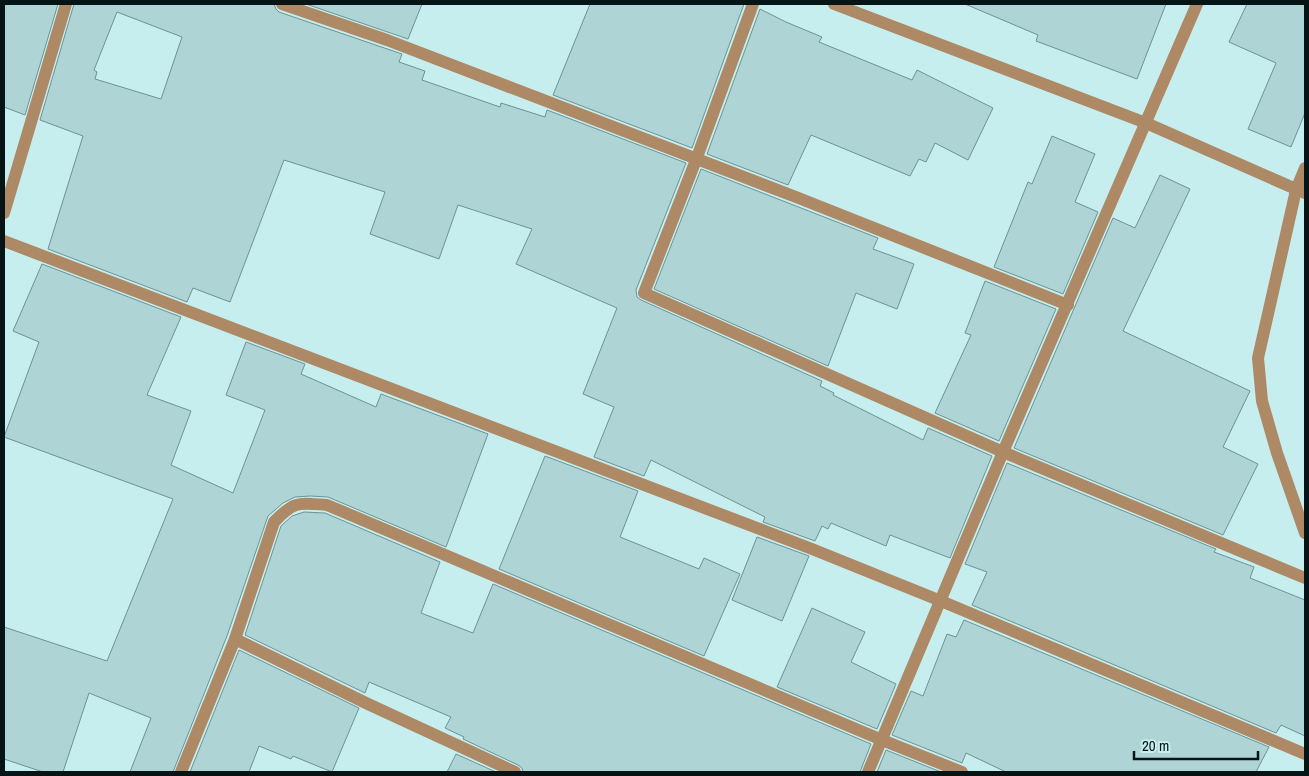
<svg xmlns="http://www.w3.org/2000/svg" width="1309" height="776" font-family="'Archivo Narrow',sans-serif">
	<style>
		.building { fill: #aed4d5; stroke: #6d9293; fill-rule: evenodd }
		.lines { fill: none; stroke-linecap: round; stroke-linejoin: round }
		.street { stroke: #ad8965; stroke-width: 12 }
	</style>
	<rect width="100%" height="100%" fill="#c7eeef"/>
	<g class="building">
		<path d="M4 4H58L25 115 4 107Z"/>
		<path d="M74 4H274L276 9 279 12 402 54 399 62 425 71 422 80 500 107 501 103 545 117 547 110 686 163 636 290 637 297 641 300 822 381 820 386 834 393 833 395 923 440 928 428 992 456 950 558 890 535 886 546 831 523 828 529 822 526 815 541 763 522 765 517 651 460 644 476 594 457 614 407 583 394 617 308 516 264 532 229 458 205 439 259 370 234 385 192 284 160 230 302 193 288 187 302 48 249 83 136 40 120ZM117 12 182 37 161 99 95 79 97 72 94 70Z"/>
		<path d="M306 4H422L408 39Z"/>
		<path d="M590 4H744L692 148 553 95Z"/>
		<path d="M965 4H1166L1137 79 1036 41 1038 35Z"/>
		<path d="M1247 4H1305V113L1291 147 1248 129 1276 63 1229 42Z"/>
		<path d="M760 9 786 22 822 37 819 42 912 80 917 70 993 108 968 160 935 143 926 162 919 159 910 176 811 135 788 185 707 154Z"/>
		<path d="M1052 136 1095 154 1075 202 1098 212 1063 294 994 267 1028 182 1032 184Z"/>
		<path d="M701 169 878 238 873 249 914 264 897 309 856 293 828 366 654 289Z"/>
		<path d="M1160 175 1190 189 1123 331 1250 391 1223 447 1258 464 1223 535 1014 448 1113 218 1135 228Z"/>
		<path d="M42 264 181 317 147 395 191 411 171 465 233 493 265 410 226 395 246 342 305 364 301 374 376 407 381 394 488 434 446 547 328 497 310 496 295 497 283 503 268 516 227 636 173 772H130L151 718 89 693 63 772H43L4 759V627L107 661 173 499 4 437 39 342 13 331Z"/>
		<path d="M985 281 1056 309 999 441 935 413 971 335 965 333Z"/>
		<path d="M545 456 638 491 620 537 699 569 704 558 740 574 704 656 499 569Z"/>
		<path d="M1007 463 1216 549 1214 552 1254 567 1250 578 1305 600V736L1281 725 1276 733 972 605 987 572 965 564Z"/>
		<path d="M304 512 325 513 440 562 421 613 473 633 493 584 871 744 860 772H523L522 768 518 765 463 739 464 737 445 728 451 717 369 682 365 693 245 635 281 526 292 516Z"/>
		<path d="M757 537 809 556 782 621 732 600Z"/>
		<path d="M812 608 865 632 851 662 896 684 877 729 777 687Z"/>
		<path d="M964 620 1269 747 1256 772H1006L966 753 962 763 892 735 911 691 923 696 947 634 956 637Z"/>
		<path d="M239 650 359 708 332 772 293 756 291 759 259 746 249 772H190Z"/>
		<path d="M886 750 941 772H877Z"/>
		<path d="M456 754 496 772H447Z"/>
	</g>
	<g class="lines">
		<g class="street">
			<path d="M282 4 387 40 796 197 1068 305"/>
			<path d="M753 4 696 160 644 293 1003 452 1305 578"/>
			<path d="M834 4 1146 123 1305 193"/>
			<path d="M1305 168 1296 190 1258 358 1262 401 1277 453 1305 533"/>
			<path d="M4 213 66 4"/>
			<path d="M4 241 812 549 941 601 1305 754"/>
			<path d="M235 639 368 704 515 772"/>
			<path d="M181 772 235 639 274 522C295 500 299 503 327 505L882 740 962 772"/>
			<path d="M868 772 1003 452 1197 4"/>
		</g>
	</g>
	<rect width="1309" height="776" fill="none" stroke="#061415" stroke-width="10"/>
	<path d="M1134 751v8h124v-8" fill="none" stroke="#061415" stroke-width="2.5"/>
	<text x="1142" y="751" font-size="15" fill="#061415" stroke="#c7eeef" stroke-width="4" paint-order="stroke">20 m</text>
</svg>
